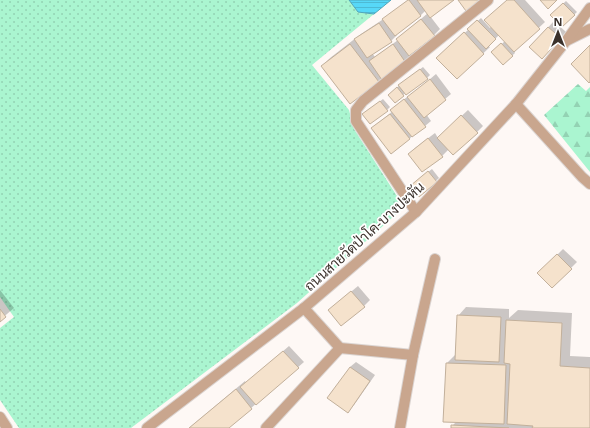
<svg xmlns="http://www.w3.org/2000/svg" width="590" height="428" font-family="'Noto Sans',Sarabun,sans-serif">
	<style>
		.grass { fill: url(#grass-dots) }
		.forest { fill: url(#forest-firs) }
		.water { fill: url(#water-rules); stroke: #4fa6ba }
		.shadow { fill: #0003; fill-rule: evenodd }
		.building { fill: #f5e2cc; stroke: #c2b09b }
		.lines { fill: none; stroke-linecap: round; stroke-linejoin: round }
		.minor-casing { stroke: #dbd4d1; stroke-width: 12 }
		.minor { stroke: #c9a68e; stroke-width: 10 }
		.labels { text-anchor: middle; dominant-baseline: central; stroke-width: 3.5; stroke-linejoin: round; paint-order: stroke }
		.street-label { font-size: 14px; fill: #3b312b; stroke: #fff }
	</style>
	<defs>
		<pattern id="grass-dots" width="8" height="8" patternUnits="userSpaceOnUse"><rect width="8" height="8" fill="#aaf5d0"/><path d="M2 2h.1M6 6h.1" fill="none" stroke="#93d2b3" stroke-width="1.8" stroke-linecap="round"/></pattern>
		<pattern id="forest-firs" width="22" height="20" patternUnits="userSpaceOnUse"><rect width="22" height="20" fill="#aaf5d0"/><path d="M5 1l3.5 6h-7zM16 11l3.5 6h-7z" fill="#93d2b3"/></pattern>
		<pattern id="water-rules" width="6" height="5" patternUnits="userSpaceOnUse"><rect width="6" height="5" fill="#57d8f8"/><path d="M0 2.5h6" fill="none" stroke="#4dbad5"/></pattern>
	</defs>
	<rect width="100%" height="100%" fill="#fef8f5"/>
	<path class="grass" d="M0 0H349L358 12 374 14 312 65 349 110 354 129 404 207 297 303 131 428H19L0 400V328L14 317 0 297Z"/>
	<path class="forest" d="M578 84 586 91 590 87V172L544 115Z"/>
	<path class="water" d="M349 0H391L374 14 358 12Z"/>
	<g class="shadow">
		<path d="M408 0H453L430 16 440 29 434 35 410 54 412 56 382 78 378 81 322 66 330 58 361 34 385 18ZM426 10 428 13 403 34 398 40 375 57 372 53 391 41 397 35 396 33 421 15Z"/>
		<path d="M508 0H525L545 22 514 51 515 53 503 64 492 53 505 41 499 35 488 46 490 47 457 78 444 52 481 18 490 28Z"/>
		<path d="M566 1 577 12 562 26 551 15Z"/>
		<path d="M554 21 566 32 548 52 530 47Z"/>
		<path d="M423 67 430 75 427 78 403 95 392 92 402 83Z"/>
		<path d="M436 74 451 94 445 99 426 114 431 121 425 126 409 139 372 128 378 123 393 111 392 110 398 104 411 94V95Z"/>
		<path d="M383 99 390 107 387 110 366 112Z"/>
		<path d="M468 110 483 126 477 132 449 149 442 156 409 154 415 148 435 133 438 138Z"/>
		<path d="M432 169 439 178 419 196 414 183Z"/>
		<path d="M563 249 577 262 552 287 539 273Z"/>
		<path d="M358 286 370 300 364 306 335 305Z"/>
		<path d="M0 290 14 308 0 320Z"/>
		<path d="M466 307 509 309V318L518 310 572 313 570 356 590 357V428H452V426L457 421 447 363 455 355 458 316Z"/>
		<path d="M289 346 304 362 228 428H189L245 381 246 383Z"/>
		<path d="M356 362 375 375 354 405 348 411 350 367Z"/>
	</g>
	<g class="building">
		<path d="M408 0H409L421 16 395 36 382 19Z"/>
		<path d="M417 0H454L430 18Z"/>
		<path d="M458 0H482L466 11Z"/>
		<path d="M507 0H514L540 29 514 52 484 20Z"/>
		<path d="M540 0H557L548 9Z"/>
		<path d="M563 3 575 15 562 27 550 15Z"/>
		<path d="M421 19 435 36 409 56 396 39Z"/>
		<path d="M477 20 496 39 486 49 467 29Z"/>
		<path d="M379 23 392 42 367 58 354 39Z"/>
		<path d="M548 27 561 38 542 59 529 47Z"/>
		<path d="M464 32 484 54 457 79 436 58Z"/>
		<path d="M501 43 513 56 503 65 491 52Z"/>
		<path d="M350 44 379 82 350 104 321 66Z"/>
		<path d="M393 44 406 63 382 80 369 61Z"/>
		<path d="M590 45V82L589 83 571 64Z"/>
		<path d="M420 69 428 79 406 95 398 85Z"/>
		<path d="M430 79 446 100 424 118 407 97Z"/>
		<path d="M397 87 404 96 395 103 388 95Z"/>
		<path d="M404 99 426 127 412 137 390 110Z"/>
		<path d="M380 101 388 111 370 124 362 114Z"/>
		<path d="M390 114 410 139 391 154 371 128Z"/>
		<path d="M461 115 478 133 453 155 437 138Z"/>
		<path d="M428 138 443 157 422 172 408 154Z"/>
		<path d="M428 171 437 182 419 197 410 186Z"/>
		<path d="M557 254 572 269 552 288 537 273Z"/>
		<path d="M351 291 365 307 341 326 328 310Z"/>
		<path d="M0 309 6 317 0 322Z"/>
		<path d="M457 315 501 317 499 362 455 360Z"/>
		<path d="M506 320 562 323 560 366 590 368V428H532L533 426 507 424 510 364 504 363Z"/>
		<path d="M283 351 299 368 256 405 240 387Z"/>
		<path d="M446 363 506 365 504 424 443 422Z"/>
		<path d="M350 367 370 381 348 413 327 398Z"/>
		<path d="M236 389 252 409 229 428H189Z"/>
		<path d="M451 425 509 428H451Z"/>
	</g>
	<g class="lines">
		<defs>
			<g id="minor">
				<path d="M568 40 590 29"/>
				<path d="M516 104 582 177 590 184"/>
				<path d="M416 212 356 121V110L363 101 488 0"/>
				<path d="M304 308 340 348 413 355"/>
				<path d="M0 417 7 428"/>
				<path d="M147 428 304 308 416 212 516 104 566 41 590 8"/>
				<path d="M266 428 340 348"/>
				<path d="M400 428 413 355 435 259"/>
			</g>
		</defs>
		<use href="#minor" class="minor-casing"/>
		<use href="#minor" class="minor"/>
	</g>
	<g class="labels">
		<g class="street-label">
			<text transform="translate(364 236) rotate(-42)">ถนนสายวัดป่าโค-บางปะหัน</text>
		</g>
	</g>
	<g transform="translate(558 32)" stroke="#ffffff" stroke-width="3" paint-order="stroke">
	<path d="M0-3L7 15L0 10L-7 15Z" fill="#3b312b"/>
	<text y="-6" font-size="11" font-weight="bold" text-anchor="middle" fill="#3b312b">N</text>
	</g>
</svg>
